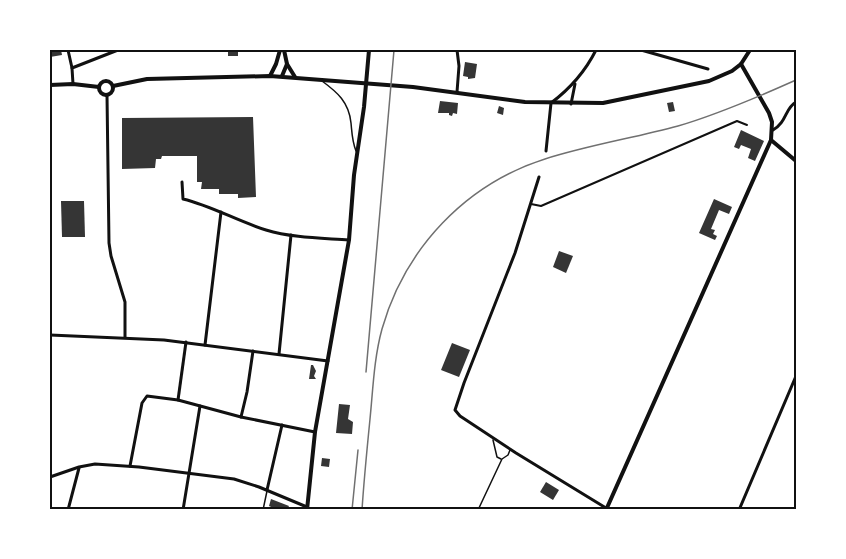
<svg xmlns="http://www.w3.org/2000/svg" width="846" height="559" font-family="Cabin,sans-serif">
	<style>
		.building { fill: #353535 }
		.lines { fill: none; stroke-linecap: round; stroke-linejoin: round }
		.service { stroke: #111; stroke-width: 1.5 }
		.pedestrian { stroke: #111; stroke-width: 2 }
		.minor { stroke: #111; stroke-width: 3 }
		.tertiary { stroke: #111; stroke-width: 4 }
		.rail { stroke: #707070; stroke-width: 1.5 }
		.neatline { fill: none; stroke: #111; stroke-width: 2 }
	</style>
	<rect width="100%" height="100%" fill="#fff"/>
	<g class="building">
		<path d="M50 50H61L62 55 50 57Z"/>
		<rect x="228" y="50" width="10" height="6"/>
		<path d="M465 62 477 64 475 78 468 79V77L463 76Z"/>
		<path d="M440 101 458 103 457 114 453 113 452 116 449 115V113H438Z"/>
		<path d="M673 102 675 111 669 112 667 103Z"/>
		<path d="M499 106 504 108 503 115 497 113Z"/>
		<path d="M253 117 256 197 238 198V194H219V189H201L202 182H197V156H162L161 159H156L155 168 122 169V118Z"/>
		<path d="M741 130 764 141 755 161 748 158 751 149 741 145 739 149 734 147Z"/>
		<path d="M714 199 732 207 729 214 719 210 711 229 715 230 713 234 717 236 715 240 699 233Z"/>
		<path d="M61 201H84L85 237H62Z"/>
		<path d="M559 251 573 256 566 273 553 267Z"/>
		<path d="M452 343 470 350 459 377 441 370Z"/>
		<path d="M311 365H313L316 371 314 376 316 379H309Z"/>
		<path d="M339 404 350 405 348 419 353 422 352 434 336 433Z"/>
		<path d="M322 458 330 459 329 467 321 466Z"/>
		<path d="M546 482 559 490 553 500 540 492Z"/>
		<path d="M271 499 289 506 287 510H278L269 506Z"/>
	</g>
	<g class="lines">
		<g class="service">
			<path d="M322 81C337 92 349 102 351 123 352 133 352 141 356 151"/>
			<path d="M493 440 497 457 501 459"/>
			<path d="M263 510 267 491"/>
			<path d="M478 510 502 459 508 455 510 450"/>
		</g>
		<path class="pedestrian" d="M531 204 541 206 737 121 747 125"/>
		<g class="minor">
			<path d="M68 50 72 68"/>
			<path d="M641 50 708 69"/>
			<path d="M73 84 72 68 118 50"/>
			<path d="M457 92 459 66 457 50"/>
			<path d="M107 95 109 243 111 256 125 302V337"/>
			<path d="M571 104 575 84"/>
			<path d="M773 130C787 122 785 108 796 102"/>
			<path d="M546 151 551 103C571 88 585 72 596 50"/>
			<path d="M539 177 515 253 464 383 455 410 460 416 516 453 606 508"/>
			<path d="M182 182 183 199C212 206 237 221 266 230 292 238 322 238 349 240"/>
			<path d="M50 335 164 340 328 361"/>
			<path d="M205 345 221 212"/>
			<path d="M279 354 291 235"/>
			<path d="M178 400 186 342"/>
			<path d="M241 417 247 392 253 351"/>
			<path d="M130 466 142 403 147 396 178 400 241 417 315 432"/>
			<path d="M50 477 79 467 95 464 139 467 234 479 259 487 307 507"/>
			<path d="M267 490 282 425"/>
			<path d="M68 510 79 468"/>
			<path d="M183 510 200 406"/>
			<path d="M739 510 796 376"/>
		</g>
		<g class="tertiary">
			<path d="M284 50 287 64 295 77"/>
			<path d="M270 76 276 64 280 50"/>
			<path d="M282 76 287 64"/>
			<circle cx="106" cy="88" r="7"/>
			<path d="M50 85 73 84 99 87"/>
			<path d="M113 86 147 79 270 76 413 87 525 102 603 103 709 81 732 71 741 64 750 50"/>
			<path d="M771 140 796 161"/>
			<path d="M307 510 315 432 349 240 354 175 364 107 369 50"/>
			<path d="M606 510 771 140 772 122 769 113 741 64"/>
		</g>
		<g class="rail">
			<path d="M366 372 394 50"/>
			<path d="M352 510 358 450"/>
			<path d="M362 510C364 479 367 449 370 419 373 389 374 358 382 329 405 248 466 184 545 159 589 145 634 138 678 126 719 114 758 97 796 80"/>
		</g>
	</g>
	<rect width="846" height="559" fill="none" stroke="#ffffff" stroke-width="102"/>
	<rect x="51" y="51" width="744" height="457" class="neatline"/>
</svg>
